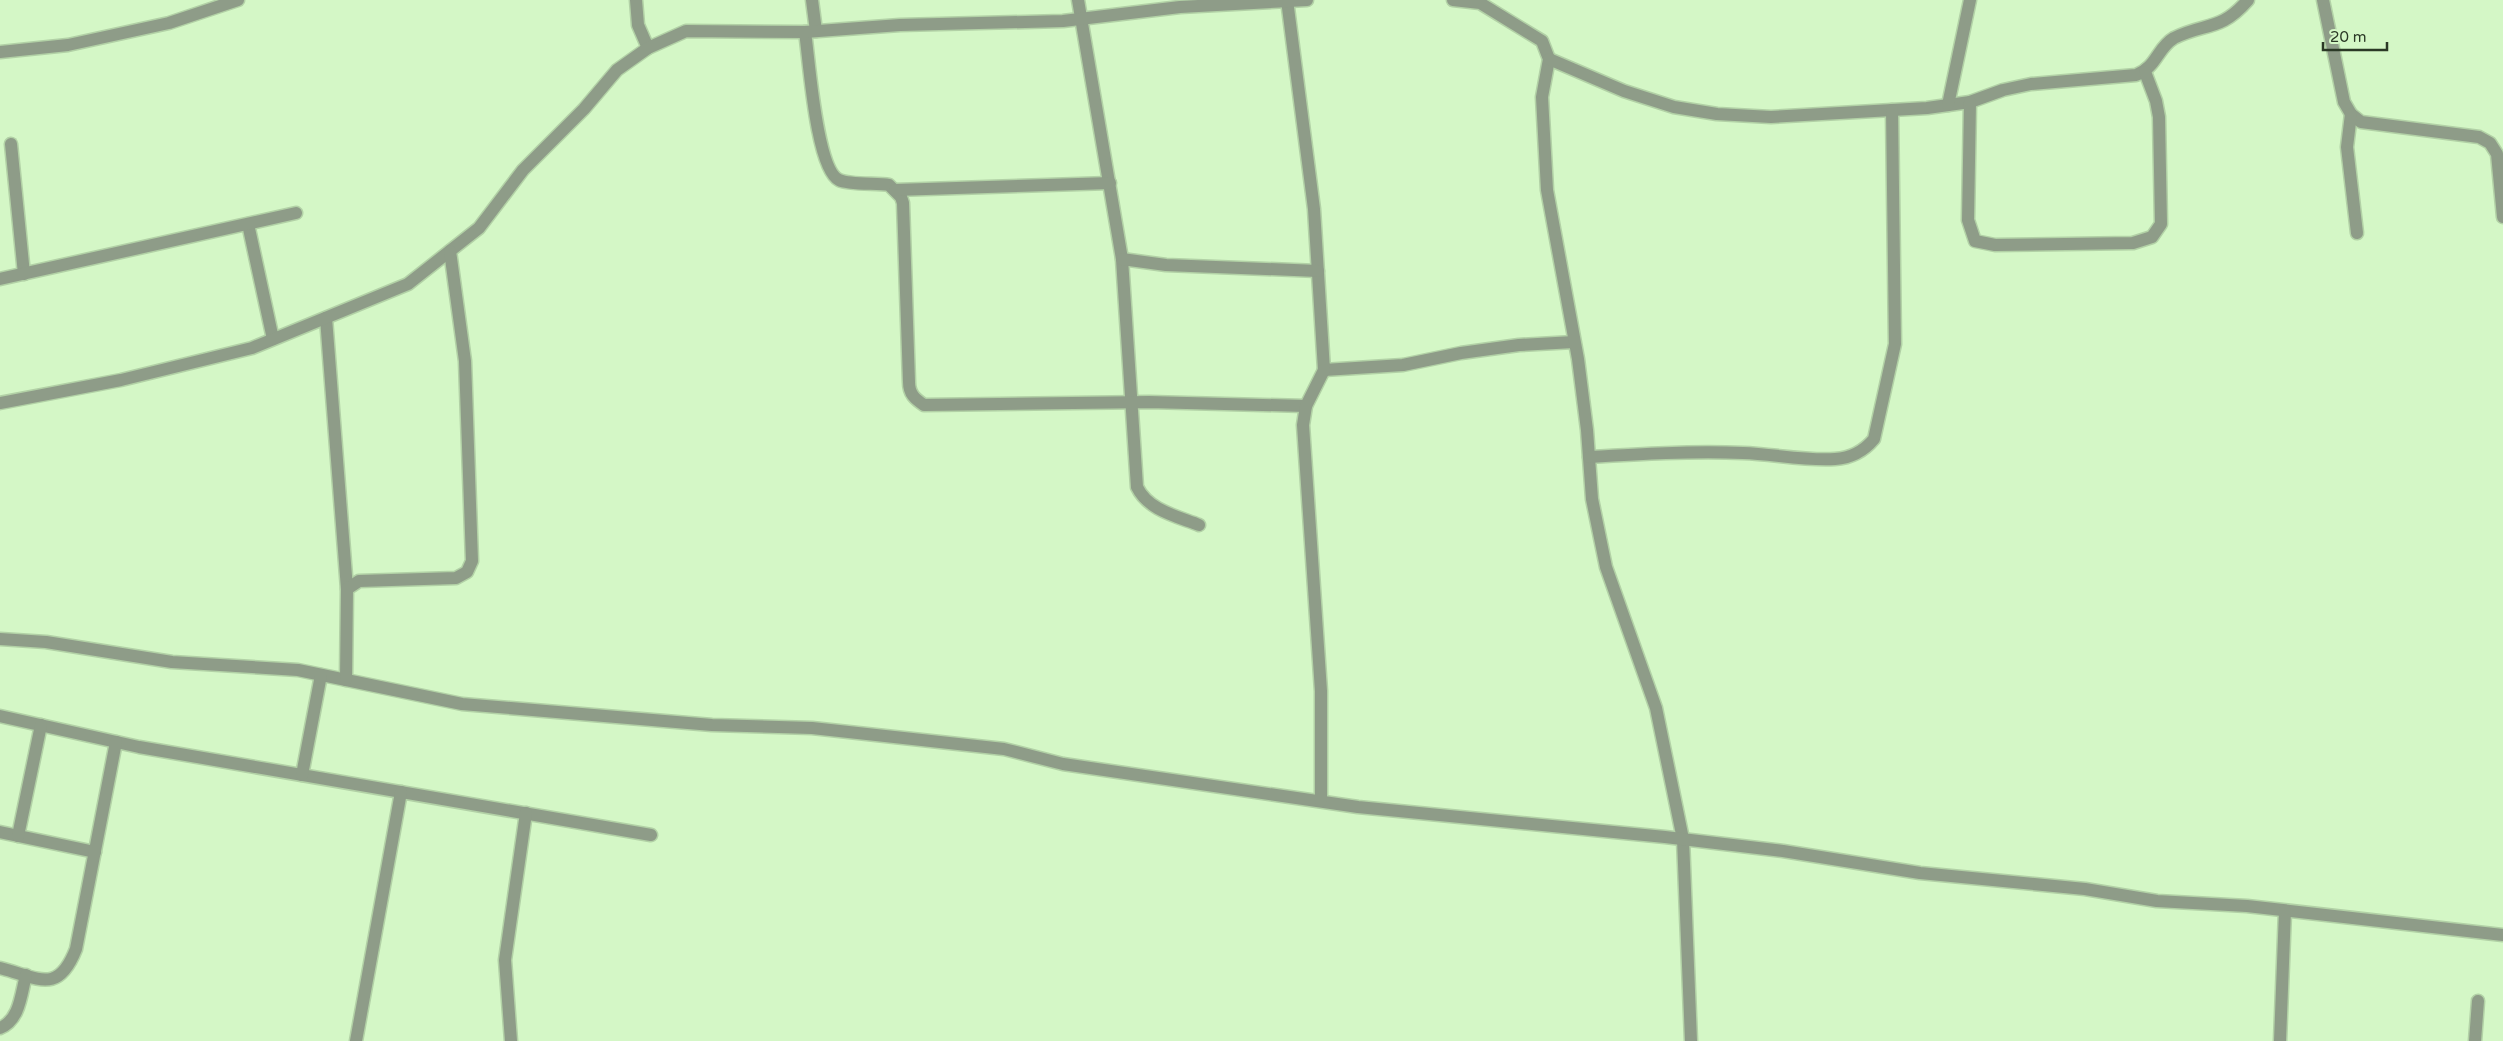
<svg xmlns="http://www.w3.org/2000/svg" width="2503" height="1041" font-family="'Varela Round',sans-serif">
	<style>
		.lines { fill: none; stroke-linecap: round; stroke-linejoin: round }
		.minor-casing { stroke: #b2d1a6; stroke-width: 15 }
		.minor { stroke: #8e9c88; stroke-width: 12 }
	</style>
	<rect width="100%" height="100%" fill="#d4f7c6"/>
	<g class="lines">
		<defs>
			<g id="minor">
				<path d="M636 0 638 25 648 48"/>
				<path d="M812 0 816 31"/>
				<path d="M1078 0 1122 259 1137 487C1148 510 1176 516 1199 525"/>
				<path d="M1287 0 1314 209 1324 370 1403 365 1461 353 1519 345 1574 342"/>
				<path d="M1453 0 1480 3 1542 41 1549 59 1542 97 1547 190 1578 359 1587 430 1592 499 1606 567 1656 708 1683 839 1691 1041"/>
				<path d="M2323 0 2344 102 2351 114 2361 122 2479 137 2490 143 2497 154 2503 217"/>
				<path d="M805 32C809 58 816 169 839 180 849 185 877 183 889 185L901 197 903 203 909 382C909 394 915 399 924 405L1149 402 1306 406"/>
				<path d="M0 52 68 45 169 23 238 0"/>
				<path d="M1549 59 1624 91 1674 107 1717 114 1771 117 1927 108 1970 102 2003 90 2031 84 2136 75C2157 67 2157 48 2174 38 2206 22 2220 32 2248 0"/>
				<path d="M1970 102 1968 220 1975 241 1995 245 2133 243 2152 237 2161 224 2159 117 2156 101 2145 72"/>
				<path d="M1948 105 1970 0"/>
				<path d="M2351 114 2347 147 2357 233"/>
				<path d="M11 144 24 274"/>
				<path d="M895 190 1110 183"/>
				<path d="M248 224 273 339"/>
				<path d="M1122 259 1166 265 1318 271"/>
				<path d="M0 279 296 213"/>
				<path d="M326 318 347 589"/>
				<path d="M0 403 121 380 252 348 408 284 479 228 523 170 584 109 617 70 648 48 686 31 805 32 900 25 1063 21 1180 7 1307 0"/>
				<path d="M1589 457C1640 454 1691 451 1743 453 1773 454 1805 461 1835 459 1851 458 1864 451 1874 439L1895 344 1892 110"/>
				<path d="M0 639 46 642 172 662 298 670 462 704 712 725 812 728 1004 749 1063 764 1358 807 1665 837 1783 851 1920 873 2085 889 2157 901 2247 906 2503 935"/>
				<path d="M346 680 347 589 359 581 456 578 467 572 472 561 465 361 450 251"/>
				<path d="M0 716 139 747 651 835"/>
				<path d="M302 775 321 675"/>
				<path d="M1321 801V691L1303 425 1306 406 1324 370"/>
				<path d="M0 832 95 852"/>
				<path d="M18 836 41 725"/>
				<path d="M0 968C39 978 58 995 76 949L116 742"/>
				<path d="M0 1028C20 1020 21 994 26 975"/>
				<path d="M356 1041 401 792"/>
				<path d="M511 1041 505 960 526 813"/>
				<path d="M2280 1041 2285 911"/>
				<path d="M2475 1041 2478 1001"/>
			</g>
		</defs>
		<use href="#minor" class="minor-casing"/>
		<use href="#minor" class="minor"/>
	</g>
	<path d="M2323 42v8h64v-8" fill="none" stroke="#2b3926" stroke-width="2.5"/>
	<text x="2330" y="42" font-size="15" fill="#2b3926" stroke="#d4f7c6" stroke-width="4" paint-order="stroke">20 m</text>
</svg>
